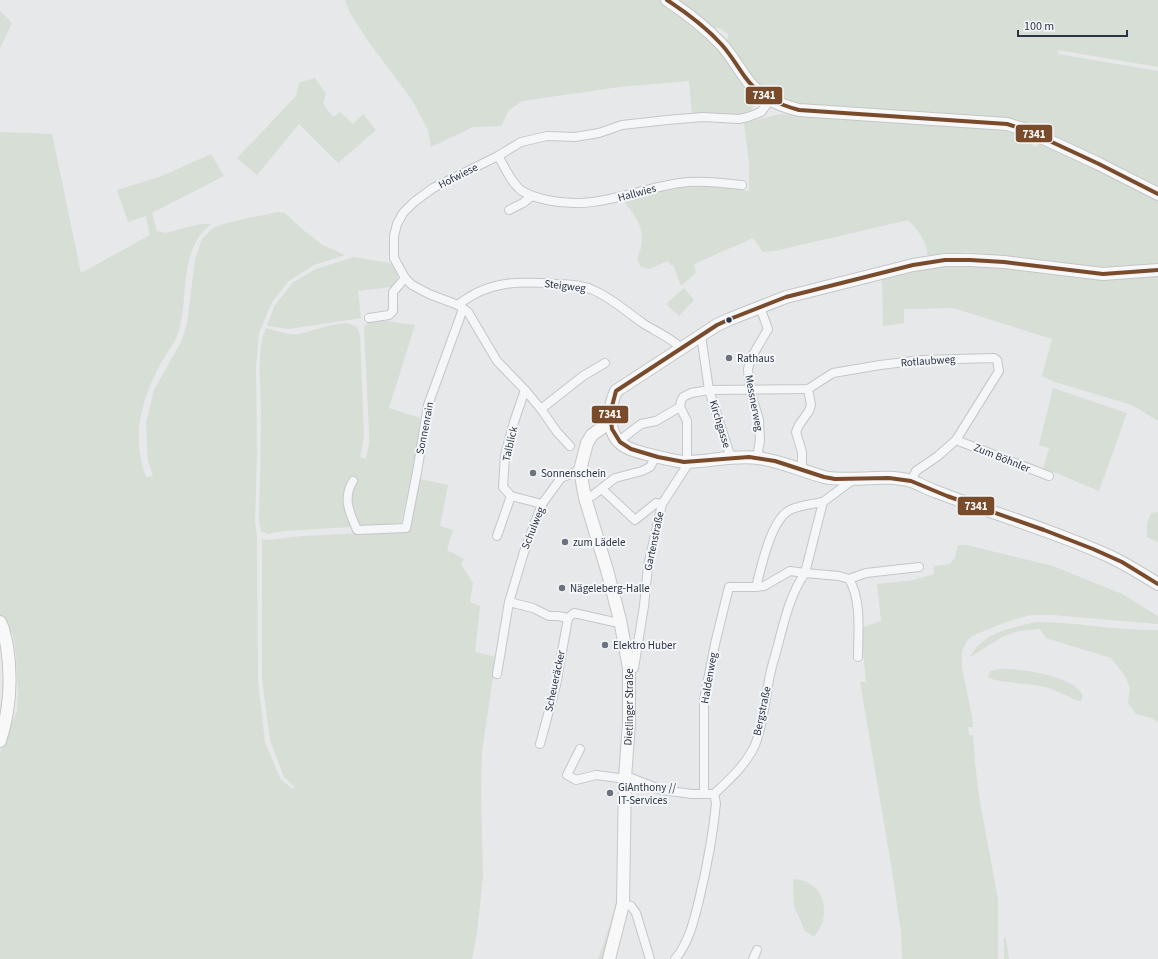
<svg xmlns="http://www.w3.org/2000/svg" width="1158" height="959" font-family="'Source Sans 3',sans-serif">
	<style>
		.green { fill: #d6ded6 }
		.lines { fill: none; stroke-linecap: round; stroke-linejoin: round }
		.street-casing { stroke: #c4c6c8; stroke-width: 10 }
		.secondary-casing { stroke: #c4c6c8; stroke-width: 14 }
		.street { stroke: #f5f6f7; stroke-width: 8 }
		.secondary { stroke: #f8f8f8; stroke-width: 12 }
		.bus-1-casing { stroke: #f4f6f9; stroke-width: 7 }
		.bus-1 { stroke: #7a4b2a; stroke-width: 4 }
		.bus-dot { fill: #2b3445; stroke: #f4f6f9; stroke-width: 1.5 }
		.poi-dot { fill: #6c737f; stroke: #f4f6f9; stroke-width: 1.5 }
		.labels { text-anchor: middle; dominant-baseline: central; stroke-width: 4; stroke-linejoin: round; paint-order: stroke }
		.street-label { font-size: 11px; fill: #2b3445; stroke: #f4f6f9 }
		.poi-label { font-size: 11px; fill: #2b3445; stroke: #f4f6f9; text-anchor: start }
		.line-badge { stroke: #f4f6f9; stroke-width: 1.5 }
		.badge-label { font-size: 11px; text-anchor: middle; font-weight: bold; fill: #fff }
	</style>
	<rect width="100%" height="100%" fill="#e6e8ea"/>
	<g class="green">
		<path d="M345 0H663L685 14 738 69C738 90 750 88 755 104L750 112 741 115 692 113 689 81 619 87 522 101 509 110 501 126 473 127 431 147 428 130 412 100 368 41 350 13Z"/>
		<path d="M676 0H1158V67L1058 50V54L1158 71V189L1037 128 1008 119 885 109 800 106 774 98 754 83 726 42 728 38V34L719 28 712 29Z"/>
		<path d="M0 11 12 23 0 48Z"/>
		<path d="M315 78 326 94 323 104 333 117 340 112 353 124 363 114 376 130 338 163 299 124 257 175 237 158 296 96 299 83Z"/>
		<path d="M780 114 1009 128 1034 137 1032 145 1036 147 1042 140 1158 198V265L1128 268H1101L968 252 928 256C926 240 919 231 908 220L775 251 763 252 753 238 694 264 696 273 681 286 673 265 671 266 668 261 649 269 641 267 637 259C648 235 640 219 622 200 651 192 679 186 708 186 722 186 736 189 749 191V163L744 123Z"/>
		<path d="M0 132 52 134 81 273 150 235 146 216 128 222 117 190 162 176 211 154 224 176 152 213 157 231 165 233 201 224H211C177 251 190 297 178 334 174 344 166 354 161 363 141 400 131 436 146 477L153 476 148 461 146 423 154 390 181 342 187 324 195 259 202 239 213 228 224 224 252 217 279 212 285 213 303 230 323 245 345 255 314 265 289 281 272 302 259 333 256 368 257 453 255 522 257 536 258 680 265 742 280 778 292 789 295 787 284 777 270 740 262 680V539L268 540 302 536 408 531 420 479 448 485 440 526 453 530 447 550 464 559 461 564 473 583 470 602 480 606 475 652 496 657 482 751 481 792 483 876 477 933 472 959H0V752L17 711 18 691 16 657 13 635 0 616Z"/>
		<path d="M354 257 389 263 394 267 398 272 397 279 391 287 358 291 361 318 289 329 267 326 274 307 292 283 316 269Z"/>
		<path d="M957 263 1158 275V421L1132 405 1055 382 1042 376 1052 339 953 308 904 309V323L883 326 882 276Z"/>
		<path d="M684 288 694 300 679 316 666 304Z"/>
		<path d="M371 319 415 325 389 408 420 418 414 477H411L401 523 367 526 284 531 268 534 261 531 259 521C260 484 261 447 261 410 261 388 256 348 266 328L288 334H299L332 325 347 323 356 326 360 335 364 436 360 457 366 459 369 444V431L364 327Z"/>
		<path d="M1053 388 1127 413 1099 491 1056 473 1043 469 1049 448 1039 445Z"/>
		<path d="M1158 512V542L1147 537V524L1151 513Z"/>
		<path d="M958 545H966L1053 566 1122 594 1158 616V624L1053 615H1030L1003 623 972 636 967 641 962 651V668L972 716 973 727H968L969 735H973L975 763 979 796 998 900V959H902L901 932 891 864 860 682H866L861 628 881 621 877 584 914 580 934 574V566L950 564 955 557Z"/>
		<path d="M1036 622C1077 622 1117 631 1158 630V722L1151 718 1136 714 1128 703 1130 688 1125 676 1111 658 1046 638 1040 629 1019 631 1002 637 970 657C983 632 1011 628 1036 622Z"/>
		<path d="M1000 669C1020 669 1074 675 1083 696L1081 701 1076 700C1066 696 1055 689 1044 687 1025 682 1006 684 988 678L990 671Z"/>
		<path d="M793 879C816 880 828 898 823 920 822 926 817 932 814 937L805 931 794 906Z"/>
		<path d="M619 883 621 884 612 929 602 959H598C607 934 616 910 619 883Z"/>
		<path d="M1004 937 1006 938 1009 959H1004Z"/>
	</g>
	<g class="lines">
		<defs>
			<g id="street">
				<path d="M498 156C505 167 511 183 522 191 530 196 538 198 547 200 595 211 633 190 679 183 700 180 722 183 742 185"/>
				<path d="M509 210 523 203 532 196"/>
				<path d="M458 305C489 280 520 281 557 284 568 284 583 285 593 290 612 298 628 313 644 324 655 331 675 340 682 349"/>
				<path d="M369 318 389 315 393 311V292L405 278"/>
				<path d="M701 335 709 390 731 458"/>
				<path d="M525 390 514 422 505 455 503 487 511 496 542 504"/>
				<path d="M541 409 583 376 605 363"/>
				<path d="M956 440 1049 476"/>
				<path d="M619 441 641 424 656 421 680 407 681 401 683 397 691 393 709 390 808 389 833 373 880 365 922 360 994 358 997 360 999 371 956 440 938 456 916 471 911 481"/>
				<path d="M570 446 557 432 541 409 525 390 497 361 468 312 458 305 429 294 412 285 405 278 394 258V236L397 224 403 213 414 202 433 188 498 156 521 142 547 136 575 137 599 133 622 125 667 120 703 117 739 119 748 117 761 112 770 100"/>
				<path d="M757 458 760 440 759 420 750 390 748 369 751 358 768 329 760 307"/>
				<path d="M802 469V452L796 432 799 425 809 411 811 405 808 389"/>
				<path d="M580 470 561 478 542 504 524 552 509 602 533 608 549 616H558L568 618 574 613 614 622 620 620"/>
				<path d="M353 481C342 499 350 513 357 530L406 528 417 472 428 405 463 309"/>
				<path d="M602 489 635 520 656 503 662 504"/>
				<path d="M585 498 592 496 615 478 642 471 650 467 656 456"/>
				<path d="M497 536 511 496"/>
				<path d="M849 579 866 573 919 567"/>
				<path d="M756 587C761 568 771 519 790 510 800 505 813 504 823 502"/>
				<path d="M629 668H634L644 606 648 566 662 504 686 467 687 463V421L680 407"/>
				<path d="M497 674 509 602"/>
				<path d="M540 744 556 685 568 618"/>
				<path d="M580 749 567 775 576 780 596 775 619 778H631L662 790 692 794H714C729 780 746 765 755 745 763 725 765 701 769 680 771 667 776 654 779 641 785 618 791 593 805 573L839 576 849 579C862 601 858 632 858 657"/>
				<path d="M704 794V700L715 644 729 587H756L764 586 790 571 805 573 823 502 854 479"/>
				<path d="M623 904 631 906 636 913 650 959"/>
				<path d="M675 959C689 943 694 920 699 900 707 867 713 836 716 803L714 794"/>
				<path d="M753 959 757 950"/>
			</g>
			<g id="secondary">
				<path d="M667 0C687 13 706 28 722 45 734 58 741 74 753 87 766 100 782 106 799 110L1007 124 1026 130 1099 164 1158 194"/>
				<path d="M1158 270 1103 274 1004 262 970 260H945L913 265 786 297 730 319 717 325 616 391C608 410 606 436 626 447 634 452 681 463 689 462 712 461 735 455 758 458 781 461 802 471 824 477 852 483 882 473 911 481 920 484 928 489 937 492 950 497 964 502 978 507 1022 522 1067 537 1109 556 1126 564 1142 574 1158 584"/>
				<path d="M0 622C4 629 5 638 7 646 12 679 10 710 0 741"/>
				<path id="s1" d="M609 959 623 904 625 778 629 723V668L620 620 607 570 585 498 580 470 587 443 592 435 603 427 610 424"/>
			</g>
		</defs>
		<use href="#street" class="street-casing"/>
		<use href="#secondary" class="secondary-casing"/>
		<use href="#street" class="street"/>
		<use href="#secondary" class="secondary"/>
		<defs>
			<g id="bus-1">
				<path d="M667 0C687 13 706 27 722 45 731 55 737 66 745 77 759 96 777 104 799 110L1007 124 1026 130 1099 164 1158 194"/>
				<path d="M1158 270 1103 274 1004 262 970 260H945L913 265 786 297 730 319 717 325 616 391 610 414 612 429 620 442 631 449 658 457 684 462 749 457 775 461 824 477 835 479 889 478 911 481 947 496 1044 530 1093 549 1122 562 1158 584"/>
			</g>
		</defs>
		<use href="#bus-1" class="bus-1-casing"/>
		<use href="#bus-1" class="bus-1"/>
	</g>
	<circle class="bus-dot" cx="729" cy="320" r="3.5"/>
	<g class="poi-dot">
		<circle cx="729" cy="358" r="4"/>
		<circle cx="533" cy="473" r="4"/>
		<circle cx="565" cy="542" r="4"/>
		<circle cx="562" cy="588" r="4"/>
		<circle cx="605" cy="645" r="4"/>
		<circle cx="610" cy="793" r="4"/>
	</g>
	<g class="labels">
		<g class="street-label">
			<text transform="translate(458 176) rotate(-27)">Hofwiese</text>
			<text transform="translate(637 193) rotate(-15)">Hallwies</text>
			<text transform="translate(565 286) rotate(7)">Steigweg</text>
			<text transform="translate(928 361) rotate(-4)">Rotlaubweg</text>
			<text transform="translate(754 403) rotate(79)">Messnerweg</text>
			<text transform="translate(720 424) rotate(73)">Kirchgasse</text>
			<text transform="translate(425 428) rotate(-79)">Sonnenrain</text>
			<text transform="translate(510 444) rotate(-77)">Talblick</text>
			<text transform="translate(1002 458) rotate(22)">Zum Böhnler</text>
			<text transform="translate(533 528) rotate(-68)">Schulweg</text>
			<text transform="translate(654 541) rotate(-78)">Gartenstraße</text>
			<text transform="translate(709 678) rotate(-80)">Haldenweg</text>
			<text transform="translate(555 681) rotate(-78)">Scheueräcker</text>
			<text stroke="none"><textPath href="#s1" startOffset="254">Dietlinger Straße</textPath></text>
			<text transform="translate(762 711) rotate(-78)">Bergstraße</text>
		</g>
		<g class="poi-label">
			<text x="737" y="358">Rathaus</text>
			<text x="541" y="473">Sonnenschein</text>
			<text x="573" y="542">zum Lädele</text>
			<text x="570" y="588">Nägeleberg-Halle</text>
			<text x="613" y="645">Elektro Huber</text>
			<text x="618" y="787">GiAnthony //<tspan x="618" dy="13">IT-Services</tspan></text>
		</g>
	</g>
	<g class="line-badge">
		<rect x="745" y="86" width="38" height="19" rx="4" fill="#7a4b2a"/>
		<rect x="1015" y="124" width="38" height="19" rx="4" fill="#7a4b2a"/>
		<rect x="591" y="405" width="38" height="19" rx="4" fill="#7a4b2a"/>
		<rect x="957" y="496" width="38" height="20" rx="4" fill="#7a4b2a"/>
	</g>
	<g class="badge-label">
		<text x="764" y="99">7341</text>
		<text x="1034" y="138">7341</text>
		<text x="610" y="418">7341</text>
		<text x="976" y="510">7341</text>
	</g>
	<path d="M1018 30v6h109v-6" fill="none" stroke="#2b3445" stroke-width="2"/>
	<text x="1024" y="30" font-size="12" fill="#2b3445" stroke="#f4f6f9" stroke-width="3" paint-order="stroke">100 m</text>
</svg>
